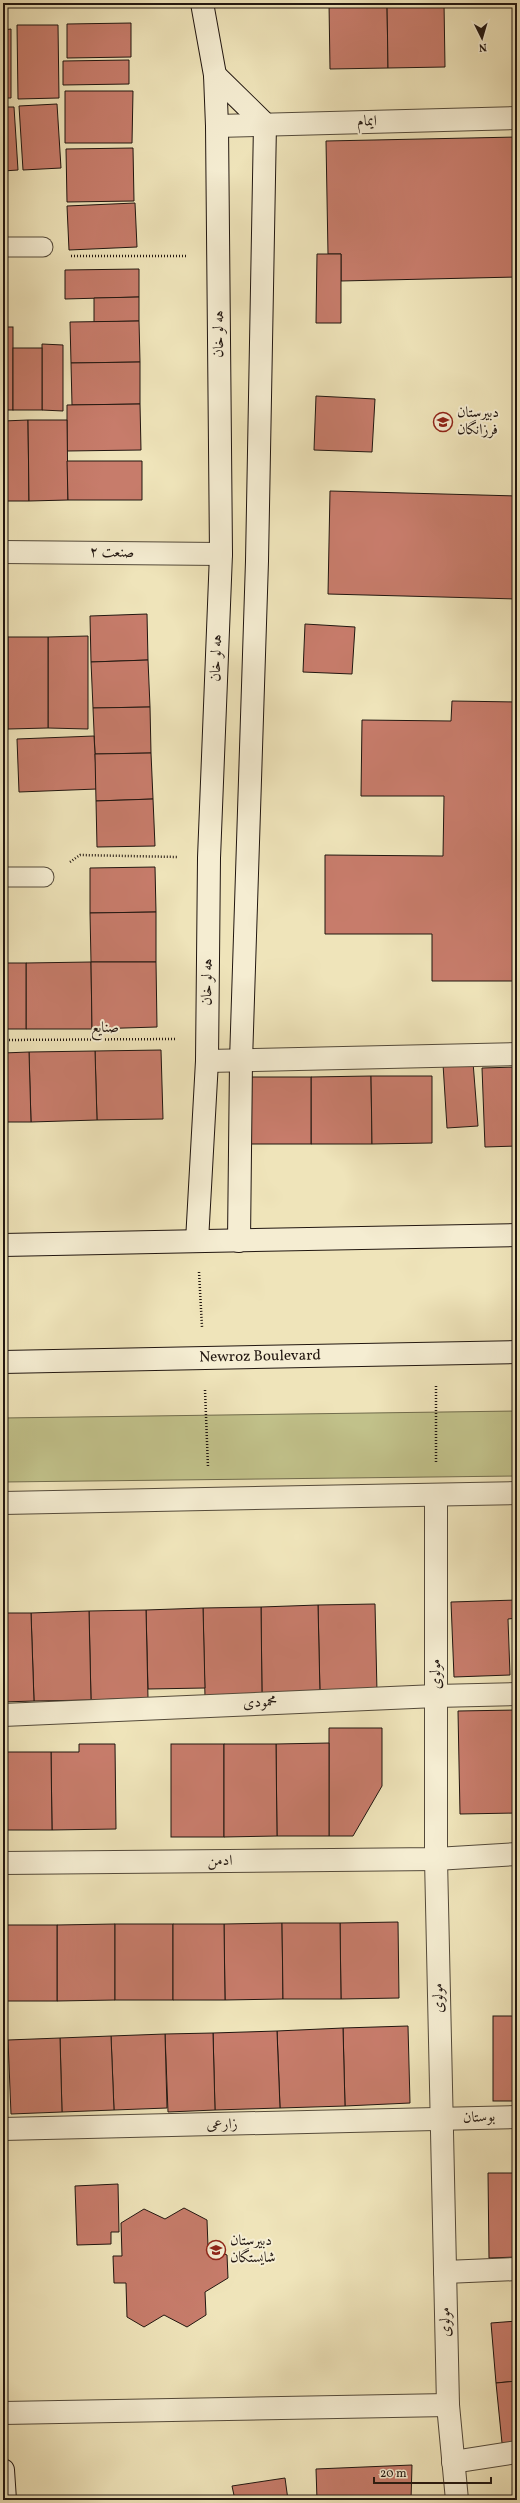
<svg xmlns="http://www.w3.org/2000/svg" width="520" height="2503" font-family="Vollkorn,Amiri,serif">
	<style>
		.green { fill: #c1c18a; stroke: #716c4d }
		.building { fill: #c77c6b; stroke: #211610 }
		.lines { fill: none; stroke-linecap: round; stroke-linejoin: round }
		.lane-casing { stroke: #544a3a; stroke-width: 21 }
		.street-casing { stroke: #544a3a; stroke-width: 24 }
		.secondary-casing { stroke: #211610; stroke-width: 24 }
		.path { stroke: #211610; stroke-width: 2.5; stroke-dasharray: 1 2; stroke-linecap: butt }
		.lane { stroke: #f5edd2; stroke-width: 19 }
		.street { stroke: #f5edd2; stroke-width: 22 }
		.secondary { stroke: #f5edd2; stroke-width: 22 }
		.labels { text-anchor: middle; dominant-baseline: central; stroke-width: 4; stroke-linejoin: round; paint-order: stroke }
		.street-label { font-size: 15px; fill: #211610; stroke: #f5edd2 }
		.poi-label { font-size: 15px; fill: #211610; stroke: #f5edd2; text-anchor: start }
	</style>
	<rect width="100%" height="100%" fill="#efe4ba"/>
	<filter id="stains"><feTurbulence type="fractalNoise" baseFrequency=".005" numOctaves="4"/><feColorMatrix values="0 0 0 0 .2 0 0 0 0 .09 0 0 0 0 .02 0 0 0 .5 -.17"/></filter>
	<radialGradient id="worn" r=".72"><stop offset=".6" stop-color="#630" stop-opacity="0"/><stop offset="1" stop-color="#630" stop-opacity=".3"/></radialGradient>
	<path class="green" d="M517 1411V1476L3 1482V1418Z"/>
	<g class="building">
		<path d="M329 3H387L388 68 330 69Z"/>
		<path d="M387 3H444L445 67 388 68Z"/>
		<path d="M131 23V57L67 58V24Z"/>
		<path d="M17 25H58L59 98 18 99Z"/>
		<path d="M11 29V98H3V30Z"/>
		<path d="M129 60V84L63 85V61Z"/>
		<path d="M65 91H133L132 143H65Z"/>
		<path d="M57 104 61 168 23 170 19 106Z"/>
		<path d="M3 107H14L18 170 3 171Z"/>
		<path d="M517 137V277L341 281V254H328L326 141Z"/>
		<path d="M133 148 134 201 67 202 66 149Z"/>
		<path d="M135 203 137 247 69 250 67 206Z"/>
		<path d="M317 254H341V323H316Z"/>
		<path d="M139 269V297L65 299V270Z"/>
		<path d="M139 297V321L94 322V298Z"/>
		<path d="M139 321 140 362 71 363 70 322Z"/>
		<rect x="3" y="327" width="10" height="83"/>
		<path d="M42 344 63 345V411L42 410Z"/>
		<rect x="13" y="348" width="29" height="62"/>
		<path d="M140 362V404L72 405 71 363Z"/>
		<path d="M316 396 375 399 372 452 314 450Z"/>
		<path d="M140 404 141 450 67 451V405Z"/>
		<path d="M28 420 29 501H3V421Z"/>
		<path d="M28 420H67L68 500 29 501Z"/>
		<path d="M67 461H142V500H68Z"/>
		<path d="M330 491 517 496V599L328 594Z"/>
		<path d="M147 614 148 660 91 662 90 616Z"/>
		<path d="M305 624 355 627 352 674 303 672Z"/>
		<path d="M88 636V729L48 728V637Z"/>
		<rect x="3" y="637" width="5" height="92"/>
		<path d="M8 637H48V728L8 729Z"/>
		<path d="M148 660 150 707 93 708 91 662Z"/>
		<path d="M452 701 517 702V981H432V934H325V855L443 856 444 796H361L362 720 451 721Z"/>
		<path d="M150 707 151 753 95 754 93 708Z"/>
		<path d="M94 736 97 789 19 792 17 739Z"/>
		<path d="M151 753 153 799 96 801 95 754Z"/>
		<path d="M153 799 155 846 97 847 96 801Z"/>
		<path d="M155 867 156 912 90 913V868Z"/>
		<path d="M156 912V962H91L90 913Z"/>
		<path d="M91 962 92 1029H26V963Z"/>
		<path d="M91 962H156L157 1027 92 1029Z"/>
		<rect x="3" y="963" width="23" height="66"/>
		<path d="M161 1050 163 1119 97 1120 95 1051Z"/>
		<path d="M95 1051 97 1120 31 1122 29 1052Z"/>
		<path d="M29 1052 31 1122H3V1053Z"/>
		<path d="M473 1062 478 1126 447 1128 443 1064Z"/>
		<path d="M517 1067V1146L485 1147 482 1068Z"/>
		<path d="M371 1076 372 1144H311V1077Z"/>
		<path d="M371 1076H432V1143L372 1144Z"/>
		<rect x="251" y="1077" width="60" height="67"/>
		<path d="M517 1600V1618L508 1619 510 1675 454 1677 451 1602Z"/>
		<path d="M375 1604 377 1692 320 1694 318 1605Z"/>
		<path d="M318 1605 320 1694 262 1695 261 1607Z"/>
		<path d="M261 1607 262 1695 205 1697 203 1608Z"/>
		<path d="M203 1608 205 1688 148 1689 146 1610Z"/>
		<path d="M146 1610 148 1698 91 1700 89 1611Z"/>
		<path d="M89 1611 91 1700 34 1701 31 1613Z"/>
		<path d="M3 1613H31L34 1701 3 1702Z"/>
		<path d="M514 1623H517L516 1683Z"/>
		<path d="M517 1710V1813L460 1814 458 1711Z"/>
		<path d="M329 1728H382V1786L353 1836H329Z"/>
		<path d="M329 1743V1836H277L276 1744Z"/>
		<path d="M79 1744H115L116 1829 52 1830 51 1752H79Z"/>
		<rect x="171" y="1744" width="53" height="93"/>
		<path d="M224 1744H276L277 1836 224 1837Z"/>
		<path d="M3 1752H51L52 1830H3Z"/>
		<path d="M398 1922 399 1998 341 1999 340 1923Z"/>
		<path d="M282 1923 283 1999 225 2000 224 1924Z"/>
		<path d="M282 1923H340L341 1999H283Z"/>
		<path d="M115 1924V2000L57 2001V1925Z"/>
		<rect x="115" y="1924" width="58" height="76"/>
		<path d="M173 1924H224L225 2000H173Z"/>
		<rect x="3" y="1925" width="54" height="76"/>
		<rect x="493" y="2016" width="24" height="85"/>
		<path d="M408 2026 410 2103 345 2106 343 2028Z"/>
		<path d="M343 2028 345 2106 280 2108 277 2031Z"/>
		<path d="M277 2031 280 2108 215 2110 213 2033Z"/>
		<path d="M213 2033 215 2110 168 2112 165 2034Z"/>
		<path d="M165 2034 167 2108 114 2110 111 2036Z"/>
		<path d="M111 2036 114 2110 62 2112 60 2038Z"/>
		<path d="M60 2038 62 2112 11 2114 8 2040Z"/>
		<path d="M488 2173H517V2257L489 2258Z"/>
		<path d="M118 2184 119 2232H111V2244L77 2245 75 2186Z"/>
		<path d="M184 2208 207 2220 208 2247 227 2255 228 2278 205 2292 206 2315 187 2327 164 2315 144 2327 127 2317 126 2283H114L113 2256H122L121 2223 144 2209 165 2219Z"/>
		<path d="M517 2321V2381L496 2383 491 2323Z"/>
		<path d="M517 2381V2442L502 2443 496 2383Z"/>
		<path d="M412 2465 411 2500H317L316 2469Z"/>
		<path d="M515 2474H517V2494Z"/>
		<path d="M285 2478 288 2500H235L232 2486Z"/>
	</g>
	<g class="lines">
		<defs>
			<g id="lane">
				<path d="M3 247H43"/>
				<path d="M3 877H44"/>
			</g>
			<g id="street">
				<path d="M217 126 517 118"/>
				<path d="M3 552 221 554"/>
				<path d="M207 1061 517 1054"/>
				<path d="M436 1495V1859L448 2405 457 2500"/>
				<path d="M3 1503 517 1493"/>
				<path d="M3 1715 436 1696 517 1694"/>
				<path d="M3 1863 436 1859 517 1854"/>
				<path d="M3 2129 517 2117"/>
				<path d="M445 2272 517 2269"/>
				<path d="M3 2413 448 2405"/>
				<path d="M453 2462 517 2452"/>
			</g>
			<g id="secondary">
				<path d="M215 75 265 124 257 561 241 1061 239 1241"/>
				<path d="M197 1241 207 1061 209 858 221 554 217 126 215 75 202 3"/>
				<path d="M3 1245 517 1235"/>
				<path d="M3 1362 517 1352"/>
				<path d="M3 2470 5 2500"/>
			</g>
		</defs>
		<use href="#lane" class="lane-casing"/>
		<use href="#street" class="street-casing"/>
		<use href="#secondary" class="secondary-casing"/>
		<g class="path">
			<path d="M71 256H186"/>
			<path d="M70 862 80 855 177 857"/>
			<path d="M3 1040 175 1039"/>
			<path d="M199 1272 202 1327"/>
			<path d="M436 1386V1463"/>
			<path d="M205 1390 208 1467"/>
		</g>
		<use href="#lane" class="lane"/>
		<use href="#street" class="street"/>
		<use href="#secondary" class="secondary"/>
	</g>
	<defs>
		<symbol id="school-ring" viewBox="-11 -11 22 22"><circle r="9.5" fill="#f5edd2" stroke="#8f2418" stroke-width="1.5"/><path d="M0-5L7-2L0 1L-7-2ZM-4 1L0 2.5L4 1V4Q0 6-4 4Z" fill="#8f2418"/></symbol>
	</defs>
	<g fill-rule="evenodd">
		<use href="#school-ring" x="432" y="411" width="22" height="22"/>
		<use href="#school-ring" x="205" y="2239" width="22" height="22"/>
	</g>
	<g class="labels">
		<g class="street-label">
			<text transform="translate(367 122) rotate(-1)">ایمام</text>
			<text transform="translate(219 334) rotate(-90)">هه لو خان</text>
			<text transform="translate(112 553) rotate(1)">صنعت ۲</text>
			<text transform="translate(217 658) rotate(-88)">هه لو خان</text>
			<text transform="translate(208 982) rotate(-89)">هه لو خان</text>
			<text x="105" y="1028">صنایع</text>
			<text transform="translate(260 1357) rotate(-1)">Newroz Boulevard</text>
			<text transform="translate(436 1674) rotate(-90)">مولوی</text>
			<text transform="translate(260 1703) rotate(-3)">محمودی</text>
			<text x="220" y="1861">ادمن</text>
			<text transform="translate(439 1998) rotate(-91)">مولوی</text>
			<text transform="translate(479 2118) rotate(-3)">بوستان</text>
			<text transform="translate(222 2125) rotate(-1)">زارعی</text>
			<text transform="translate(446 2322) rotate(-91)">مولوی</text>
		</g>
		<g class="poi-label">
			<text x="457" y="413">دبیرستان<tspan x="457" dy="17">فرزانگان</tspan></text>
			<text x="230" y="2241">دبیرستان<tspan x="230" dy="17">شایستگان</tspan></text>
		</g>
	</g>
	<rect width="520" height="2503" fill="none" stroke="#efe4ba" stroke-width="16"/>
	<rect x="4" y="4" width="512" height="2495" fill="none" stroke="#211610" stroke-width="2"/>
	<rect x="8" y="8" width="504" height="2487" fill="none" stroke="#211610"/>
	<g transform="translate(482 38) rotate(175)" stroke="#f5edd2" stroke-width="3" paint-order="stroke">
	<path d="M0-3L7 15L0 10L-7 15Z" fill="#211610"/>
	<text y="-6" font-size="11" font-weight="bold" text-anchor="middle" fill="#211610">N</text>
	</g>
	<path d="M374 2477v6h117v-6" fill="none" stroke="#211610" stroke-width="2"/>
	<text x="380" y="2477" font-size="12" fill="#211610" stroke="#f5edd2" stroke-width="3" paint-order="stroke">20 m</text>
	<rect width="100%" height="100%" filter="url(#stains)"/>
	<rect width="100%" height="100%" fill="url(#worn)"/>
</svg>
